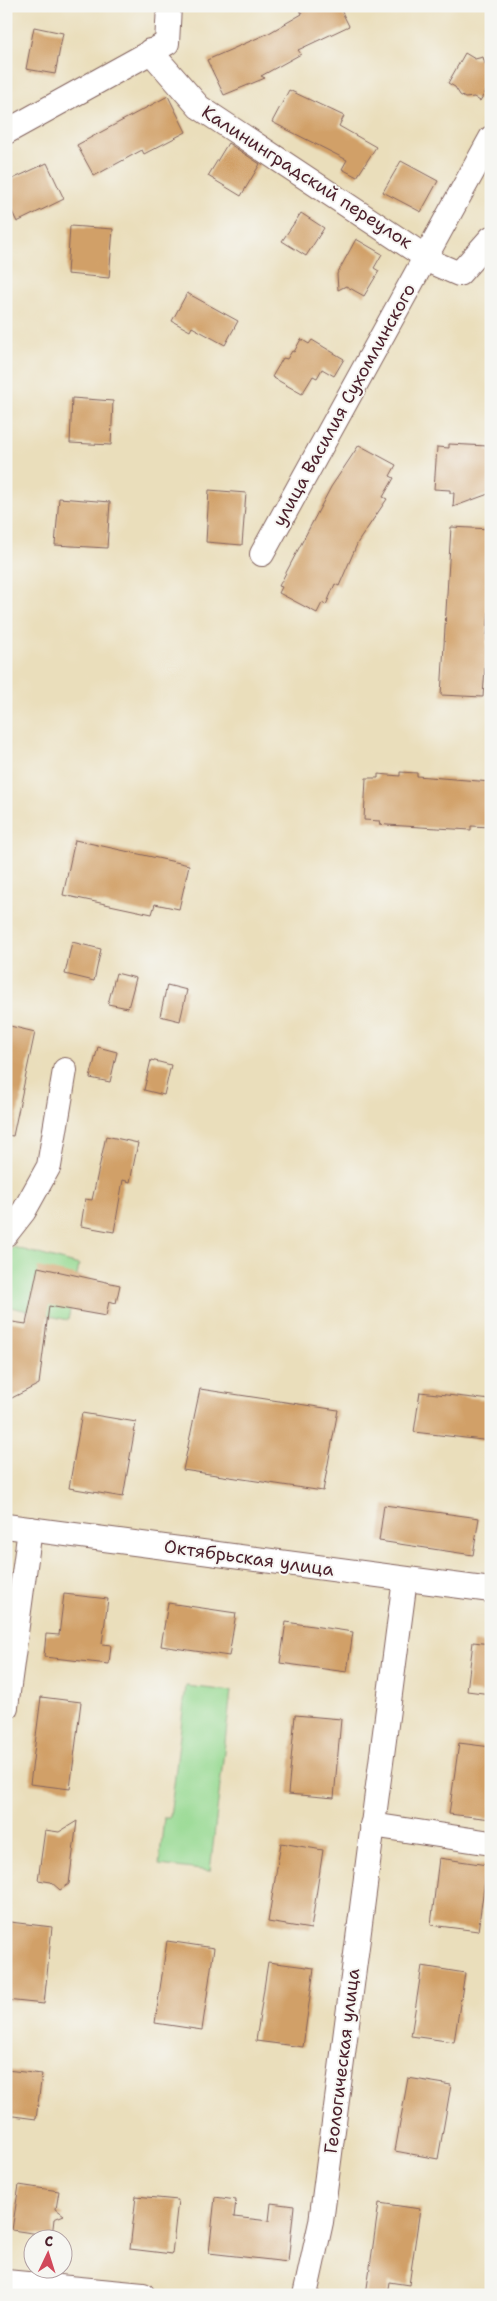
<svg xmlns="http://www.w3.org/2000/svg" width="497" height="2301" font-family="'Shantell Sans',sans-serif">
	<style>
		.green { fill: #96d991; stroke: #707c5e }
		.building { fill: #d1a067 }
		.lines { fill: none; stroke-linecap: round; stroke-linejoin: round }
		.minor-casing { stroke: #82625d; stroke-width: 26 }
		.minor { stroke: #fff; stroke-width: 24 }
		.labels { text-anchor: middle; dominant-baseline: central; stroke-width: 4; stroke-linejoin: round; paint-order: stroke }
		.street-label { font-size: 18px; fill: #4a1f2b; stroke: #f6f6f2 }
	</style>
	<rect width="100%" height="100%" fill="#f6f6f2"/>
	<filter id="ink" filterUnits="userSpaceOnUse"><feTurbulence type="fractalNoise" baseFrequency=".02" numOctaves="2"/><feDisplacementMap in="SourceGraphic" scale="10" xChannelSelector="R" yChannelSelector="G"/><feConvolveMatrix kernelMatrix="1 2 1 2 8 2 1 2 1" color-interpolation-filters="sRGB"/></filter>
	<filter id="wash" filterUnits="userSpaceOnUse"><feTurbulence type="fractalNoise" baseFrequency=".0096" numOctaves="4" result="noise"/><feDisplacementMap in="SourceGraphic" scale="20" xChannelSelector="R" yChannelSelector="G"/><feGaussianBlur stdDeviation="1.12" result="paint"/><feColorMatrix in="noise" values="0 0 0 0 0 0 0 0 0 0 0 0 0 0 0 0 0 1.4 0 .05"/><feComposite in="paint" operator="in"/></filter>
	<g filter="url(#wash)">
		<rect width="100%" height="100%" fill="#eadebb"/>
		<g class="green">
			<path d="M13 1247 79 1265 68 1320 6 1306V1256Z"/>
			<path d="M186 1686 231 1691 210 1871 159 1865 164 1817H170Z"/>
		</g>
		<g id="blocks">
			<g class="building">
				<path d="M298 6H339L349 26 298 50 301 54 261 76 265 78 224 95 207 60 269 33 302 14Z"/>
				<path d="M34 27 63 33 55 74 26 69Z"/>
				<path d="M465 53 475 59 483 57 485 64 491 67V82L480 101 474 97 465 98 460 95 455 87 448 83Z"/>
				<path d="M289 90 344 116 339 126 376 147 357 177 342 169 347 160 272 122Z"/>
				<path d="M168 96 186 132 144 154 142 150 94 176 77 145Z"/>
				<path d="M228 143 260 164 241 196 208 176Z"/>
				<path d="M401 161 438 181 421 212 383 192Z"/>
				<path d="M47 163 64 199 17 222 6 199V182Z"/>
				<path d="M301 213 324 228 306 256 282 241Z"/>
				<path d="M70 226 113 229 109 278 67 274Z"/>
				<path d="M356 239 382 254 374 268 379 271 364 296 346 286 338 290 337 274Z"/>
				<path d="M187 293 238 321 225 345 192 327 190 331 172 321Z"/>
				<path d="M301 339 309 344 312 340 344 359 334 376 322 369 317 378 313 376 302 394 272 377 283 358 287 359 292 351 294 352Z"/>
				<path d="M72 398 113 401 111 445 70 443Z"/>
				<path d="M449 444 487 446V450H491V493L453 507 454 493H450V490L434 489 437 447 449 448Z"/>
				<path d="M359 445 396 465 390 476 394 478 383 497 387 499 358 542 339 586 335 584 326 605 322 603 317 613 279 593 282 587 279 586 331 487Z"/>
				<path d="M209 490 246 493 242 545 206 542Z"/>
				<path d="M59 498 110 502 107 548 55 545Z"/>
				<path d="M451 527 491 529V577L483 697 441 695Z"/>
				<path d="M400 772 417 773V776L491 782V827L471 826V830L387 825 379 824 380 821 364 820 366 778H378V774L400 776Z"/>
				<path d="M75 840 189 865 179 909 155 904 152 914 63 895Z"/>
				<path d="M72 942 101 949 94 981 65 974Z"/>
				<path d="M116 973 136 978 128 1008 108 1004Z"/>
				<path d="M167 985 187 990 180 1021 160 1016Z"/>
				<path d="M6 1025 35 1032 13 1136 6 1135Z"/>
				<path d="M98 1047 117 1052 110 1082 90 1078Z"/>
				<path d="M151 1060 171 1065 164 1095 144 1090Z"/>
				<path d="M106 1136 138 1143 130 1182 123 1180 114 1232 81 1226 85 1199 92 1200Z"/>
				<path d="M38 1267 120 1285 116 1303 109 1301 106 1316 49 1306 39 1384 6 1401V1321L26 1324Z"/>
				<path d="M200 1389 338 1410 323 1491 183 1470Z"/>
				<path d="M420 1392 491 1400V1441L414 1432Z"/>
				<path d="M82 1413 136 1422 123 1497 69 1488Z"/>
				<path d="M384 1505 479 1518 473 1555 379 1541Z"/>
				<path d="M64 1594 108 1599 102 1644 111 1645 109 1664 44 1657 46 1634 59 1635Z"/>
				<path d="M168 1603 236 1613 229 1656 161 1646Z"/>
				<path d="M286 1622 353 1632 347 1672 280 1663Z"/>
				<path d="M473 1642 491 1644V1694L467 1691Z"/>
				<path d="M41 1697 81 1702 70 1789 30 1784Z"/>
				<path d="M295 1715 341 1719 334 1798 288 1794Z"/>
				<path d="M459 1743 491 1747V1819L449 1814Z"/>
				<path d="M77 1821 69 1884 60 1890 51 1882 38 1880 45 1830 59 1832Z"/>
				<path d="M281 1843 323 1850 311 1929 268 1922Z"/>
				<path d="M439 1858 487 1865 478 1931 431 1925Z"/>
				<path d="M10 1922 52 1927 44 2004 6 2000V1955Z"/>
				<path d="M167 1941 214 1948 202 2030 155 2023Z"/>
				<path d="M268 1962 314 1968 303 2047 256 2041Z"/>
				<path d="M422 1966 465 1973 454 2042 411 2036Z"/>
				<path d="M6 2070 42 2074 36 2119 6 2115Z"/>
				<path d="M408 2078 451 2085 438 2159 395 2151Z"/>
				<path d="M19 2185 59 2191 56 2209 64 2215 54 2219 52 2236 12 2230Z"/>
				<path d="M136 2196 178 2200 172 2254 130 2249Z"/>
				<path d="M215 2197 236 2200 234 2217 269 2221 271 2203 294 2206 288 2262 209 2253Z"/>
				<path d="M379 2203 420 2209 409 2285 389 2282 387 2295H366Z"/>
			</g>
		</g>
	</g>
	<g filter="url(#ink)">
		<use href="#blocks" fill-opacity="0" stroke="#82625d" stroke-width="1"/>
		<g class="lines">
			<defs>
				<g id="minor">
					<path d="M150 51 199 107 436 264 459 274 491 238"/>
					<path d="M6 132 167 43 169 6"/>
					<path d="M262 554 491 138"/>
					<path d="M6 1234 24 1211 49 1166 65 1070"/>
					<path d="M6 1526 491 1590"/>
					<path d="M6 1707 30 1529"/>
					<path d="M372 1825 491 1843"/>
					<path d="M6 2282 143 2295"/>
					<path d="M305 2295 321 2222 405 1579"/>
				</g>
			</defs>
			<use href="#minor" class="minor-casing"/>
			<use href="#minor" class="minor"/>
		</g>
	</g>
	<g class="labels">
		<g class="street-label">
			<text transform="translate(307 177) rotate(33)">Калининградский переулок</text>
			<text transform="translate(344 405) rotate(-61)">улица Василия Сухомлинского</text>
			<text transform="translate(249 1558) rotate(8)">Октябрьская улица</text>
			<text transform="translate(342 2061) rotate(-83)">Геологическая улица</text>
		</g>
	</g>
	<rect width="497" height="2301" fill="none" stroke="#f6f6f2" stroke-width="25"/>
	<g transform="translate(48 2254) rotate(4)"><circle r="24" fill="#f6f6f2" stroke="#b1a0a2"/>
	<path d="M0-4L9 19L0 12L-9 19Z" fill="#d1495b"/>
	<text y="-8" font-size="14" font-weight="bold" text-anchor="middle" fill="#4a1f2b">С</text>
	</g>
</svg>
